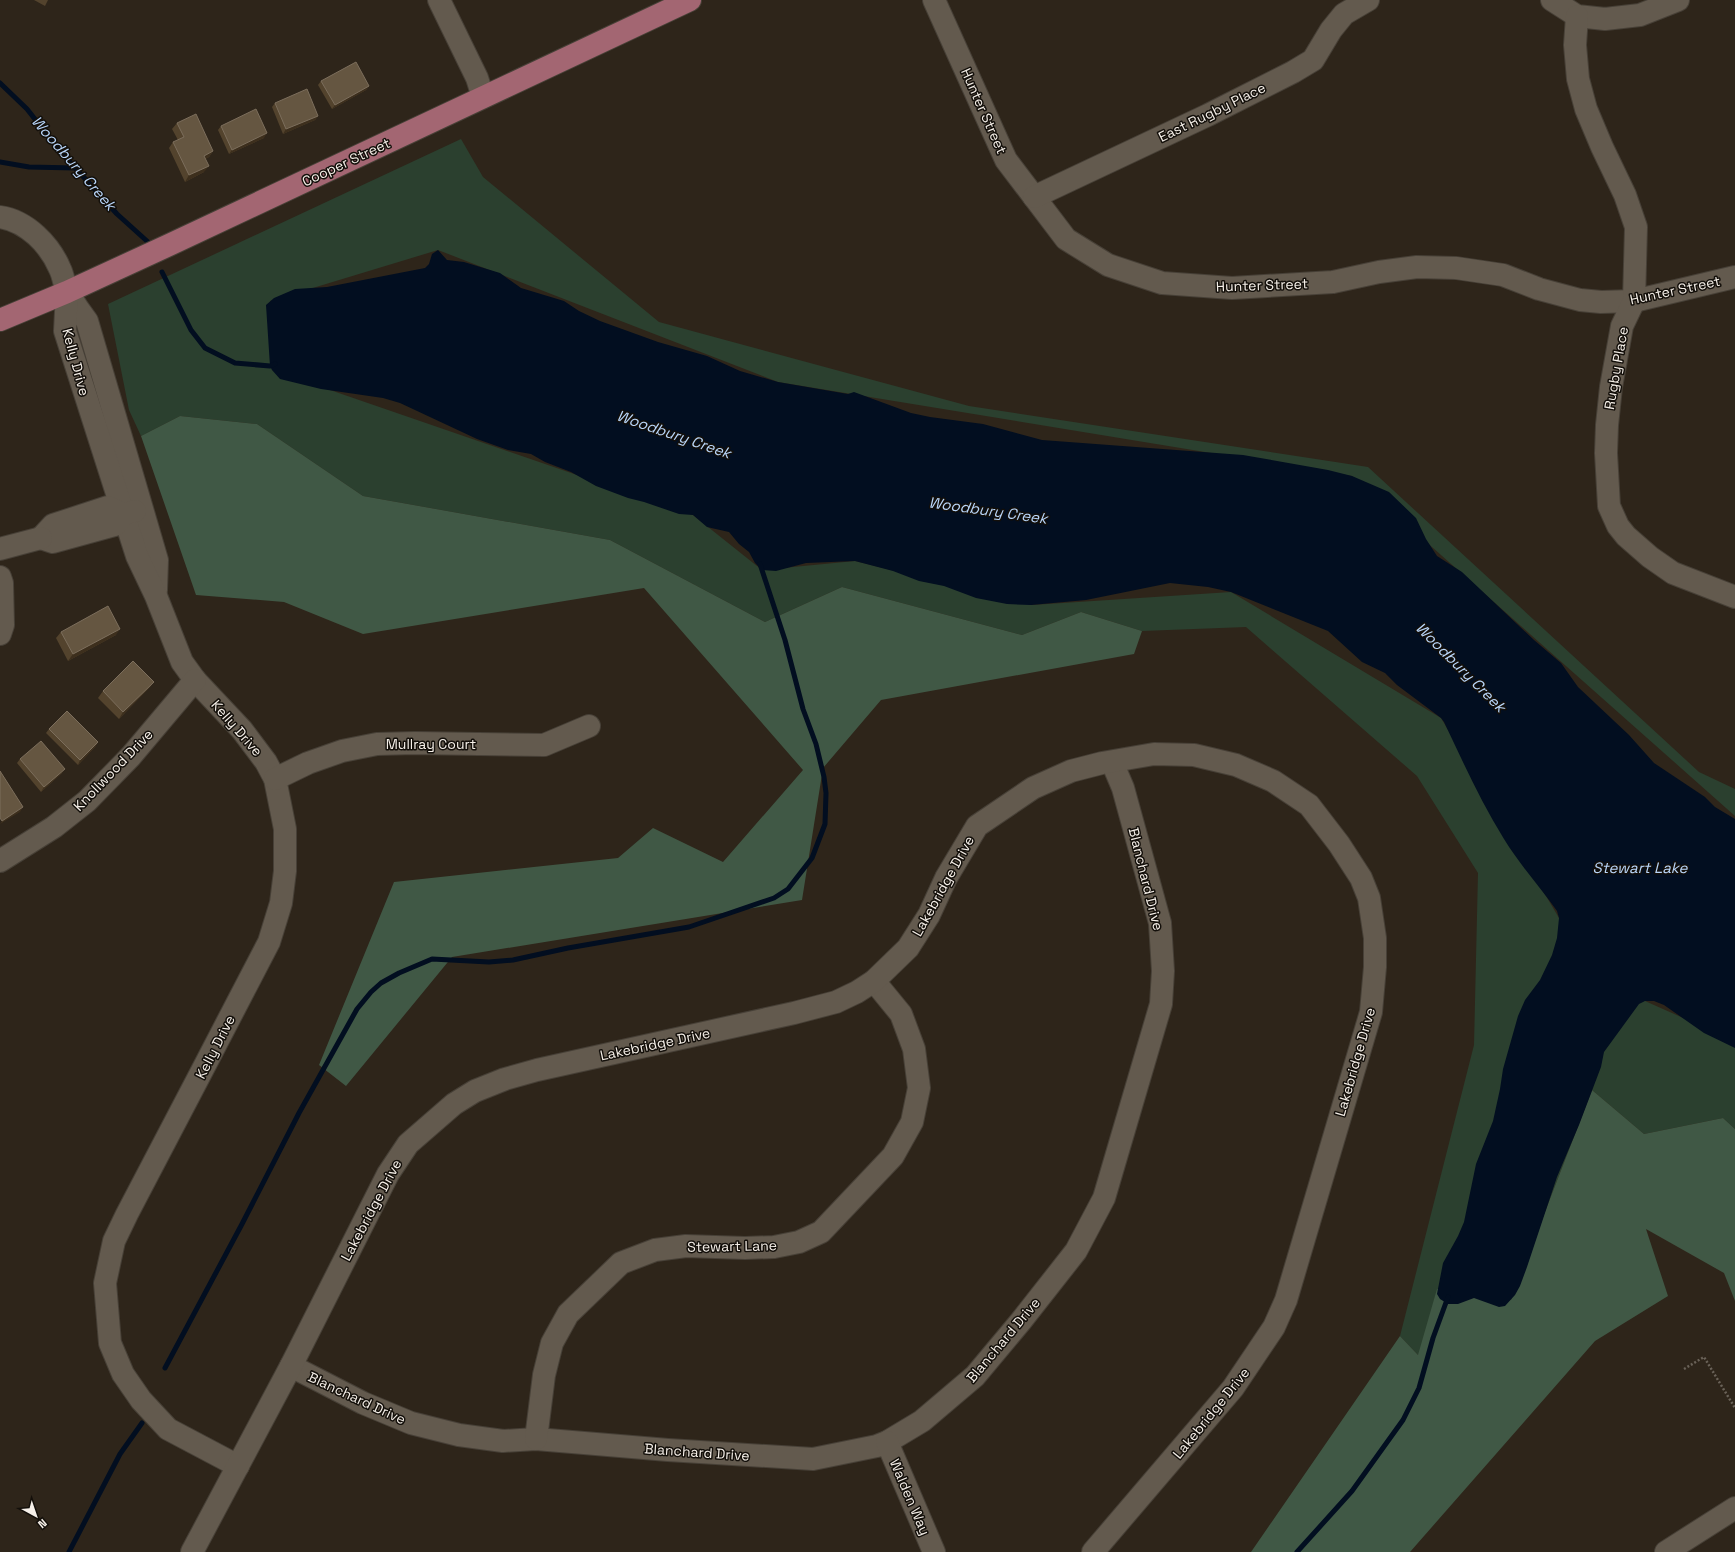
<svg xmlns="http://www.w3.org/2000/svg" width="1735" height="1552" font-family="'Space Grotesk',sans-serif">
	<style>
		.green { fill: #2b402f }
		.forest { fill: #405845 }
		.water { fill: #020e20 }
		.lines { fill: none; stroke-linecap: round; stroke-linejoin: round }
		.stream { stroke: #020e20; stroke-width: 5 }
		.minor-casing { stroke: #474037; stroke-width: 24 }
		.major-casing { stroke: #474037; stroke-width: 24 }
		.path { stroke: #6a6258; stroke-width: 2.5; stroke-dasharray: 2 2; stroke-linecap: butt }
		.minor { stroke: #635a4e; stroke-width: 22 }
		.major { stroke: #a36672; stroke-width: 22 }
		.wall { fill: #53432d }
		.shaded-wall { fill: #3d2f1d }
		.building { fill: #655641; stroke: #7c6e5c }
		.labels { text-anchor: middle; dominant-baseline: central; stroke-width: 3; stroke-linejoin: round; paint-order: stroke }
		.street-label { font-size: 14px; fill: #f6f0e9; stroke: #130f0a }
		.water-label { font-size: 15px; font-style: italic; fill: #b9d6fa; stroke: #130f0a }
	</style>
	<rect width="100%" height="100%" fill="#2e251a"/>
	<path class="green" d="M461 139 483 177 659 322 969 406 1368 467 1699 772 1735 789V816L1352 476 778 382 438 250 270 301 272 370 693 515 762 570 855 561 1032 605 1231 592 1441 718 1559 918 1645 1001 1735 1041V1129L1723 1118 1644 1134 1592 1090 1511 1300 1418 1355 1400 1336 1474 1045 1478 873 1417 776 1246 627 1142 631 1081 612 1022 635 842 587 765 622 610 540 363 496 257 424 180 416 141 436 129 410 108 304Z"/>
	<g class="forest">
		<path d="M180 416 257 424 363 496 610 540 765 622 842 587 1022 635 1081 612 1142 631 1134 654 881 700 823 768 802 900 452 957 346 1086 319 1065 394 882 618 858 653 828 723 862 803 770 644 588 363 634 284 602 196 595 141 436Z"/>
		<path d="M1592 1090 1644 1134 1723 1118 1735 1129V1301L1724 1273 1646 1229 1668 1296 1595 1341 1410 1552H1251L1400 1336 1418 1355 1437 1289 1511 1300Z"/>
	</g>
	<path class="water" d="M438 250 447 260 464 262 500 273 521 288 564 301 579 311 600 321 658 342 707 356 740 371 778 382 848 394 854 392 911 413 930 417 983 424 1042 440 1243 455 1328 470 1352 476 1389 492 1416 518 1426 539 1437 556 1462 572 1534 640 1561 663 1578 687 1629 735 1654 763 1705 797 1715 807 1735 819V1048L1704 1033 1664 1005 1654 1001H1645L1639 1004 1604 1052 1601 1067 1579 1125 1557 1177 1527 1267 1520 1286 1515 1295 1505 1306 1499 1307 1474 1298 1458 1304H1448L1440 1299 1437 1294 1443 1263 1458 1236 1464 1222 1476 1164 1493 1121 1500 1089 1503 1069 1518 1016 1525 1000 1540 980 1552 955 1557 938 1559 918 1557 911C1540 887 1520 865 1504 839 1481 802 1463 762 1444 722L1441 718 1397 685 1385 673 1362 662 1328 631 1231 592 1208 587 1170 583 1086 600 1031 605 1007 604 976 598 944 586 919 581 893 571 855 561 806 563 776 571 762 570 755 563 749 552 739 544 729 532 707 527 693 515 679 514 644 502 628 498 596 486 571 472 545 462 531 454 508 450 477 439 400 403 383 398 321 389 280 379 272 370 270 366 266 305 274 298 295 289 327 287 425 268 429 264 432 254Z"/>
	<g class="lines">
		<g class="stream">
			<path d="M0 83 27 109 60 151 117 214 148 242"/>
			<path d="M0 162 29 167 75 168"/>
			<path d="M162 272 191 330 205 348 235 363 270 366 275 364"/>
			<path d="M165 1368 242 1224 299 1113 357 1009 371 992 381 983 399 973 432 959 489 962 513 960 568 948 689 927 774 898 788 889 812 858 825 824 826 793 824 777 816 744 803 709 785 640 760 564"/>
			<path d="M69 1552 120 1454 142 1423"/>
			<path d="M1297 1552 1352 1491 1403 1420 1419 1388 1433 1338 1448 1297"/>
		</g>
		<defs>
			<g id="minor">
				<path d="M439 0 477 78 483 97"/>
				<path d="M934 0 1006 160 1066 239 1108 265 1162 283 1232 288 1333 282 1379 272 1417 267 1456 268 1503 275 1539 289 1580 300 1601 302 1634 301 1735 277"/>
				<path d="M1552 0 1577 16 1605 19 1640 15 1678 0"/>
				<path d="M1577 16 1575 45 1578 79 1586 109 1602 147 1625 195 1636 227 1634 301 1622 326 1611 387 1607 425 1606 453 1609 506 1618 526 1626 536 1650 557 1673 573 1735 597"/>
				<path d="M1034 197 1208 115 1293 72 1313 60 1331 30 1344 14 1368 0"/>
				<path d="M0 217C27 221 50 245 60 269 64 277 64 286 68 293 74 303 80 312 87 321L157 560 156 590"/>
				<path d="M67 292 65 331 137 556 156 596 182 662 195 680 242 730 266 762 275 779 285 829V871L281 903 269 942 205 1065 127 1214 114 1241 105 1283 110 1343 123 1374 141 1400 168 1429 238 1466"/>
				<path d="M124 514 108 507 53 525 41 538 53 542 115 525 124 514 135 511"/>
				<path d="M0 549 41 538"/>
				<path d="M0 577 2 583 3 625 0 634"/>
				<path d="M275 779 308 763 342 751 377 744 415 743 544 745 589 726"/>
				<path d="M0 861 54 827 87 801 131 756 195 680"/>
				<path d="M291 1366 363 1403 411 1423 459 1435 503 1441 536 1439 668 1450 813 1459 877 1446 887 1442 922 1421 975 1376 1021 1321 1076 1251 1104 1198 1161 1004 1163 971 1160 923 1123 788 1112 762"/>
				<path d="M536 1439 544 1375 552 1343 568 1314 621 1263 655 1250 686 1246 745 1248 774 1247 799 1242 821 1232 893 1156 912 1122 919 1088 914 1049 901 1014 874 981"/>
				<path d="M887 1442 934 1552"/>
				<path d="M192 1552 291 1366 388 1174 408 1144 454 1104 475 1091 505 1079 537 1070 794 1013 836 1002 857 992 874 981 908 948 929 915 946 878 977 826 1033 788 1071 771 1102 763 1154 754 1194 755 1236 765 1273 781 1309 805 1339 844 1361 878 1369 898 1375 938V967L1371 1012 1286 1300 1274 1327 1233 1388 1093 1552"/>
				<path d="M1666 1552 1735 1508"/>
			</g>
			<path id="major" d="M0 320 67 292 169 245 690 0"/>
		</defs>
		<use href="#minor" class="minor-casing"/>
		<use href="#major" class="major-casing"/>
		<path class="path" d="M1684 1369 1704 1357 1735 1408"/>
		<use href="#minor" class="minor"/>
		<use href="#major" class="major"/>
	</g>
	<g class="wall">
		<path d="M34 0H48L45 6Z"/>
		<path d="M321 81 369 86 366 90 332 109 318 85Z"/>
		<path d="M275 103 318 116 315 120 283 134 272 107Z"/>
		<path d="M177 123 213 151 209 157 205 159 204 172 185 182 169 148 173 142 178 140 172 129Z"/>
		<path d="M221 126 264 138 229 154 218 130Z"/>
		<path d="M61 632 116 635 68 661 56 638Z"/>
		<path d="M154 682 149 688 119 719 98 698 103 691Z"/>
		<path d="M49 729 98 742 95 747 78 765 46 733Z"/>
		<path d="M20 759 62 773 41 792 17 763Z"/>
	</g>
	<g class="shaded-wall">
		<path d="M369 86 366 90 332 109 335 105Z"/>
		<path d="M318 116 315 120 283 134 286 129Z"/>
		<path d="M267 133 264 138 229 154 232 150Z"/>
		<path d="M213 151 209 157 199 162 204 156Z"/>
		<path d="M209 166 204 172 185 182 189 175Z"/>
		<path d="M120 629 116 635 68 661 73 654Z"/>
		<path d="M154 682 149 688 119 719 123 712Z"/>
		<path d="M98 742 95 747 78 765 80 760Z"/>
		<path d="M65 769 62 773 41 792 44 787Z"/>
		<path d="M23 807 20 812 0 824 2 821Z"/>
	</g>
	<g class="building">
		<path d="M356 62 369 86 335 105 321 81Z"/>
		<path d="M307 89 318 116 286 129 275 103Z"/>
		<path d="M256 109 267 133 232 150 221 126Z"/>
		<path d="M196 114 213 151 204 156 209 166 189 175 173 142 184 137 177 123Z"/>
		<path d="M108 606 120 629 73 654 61 632Z"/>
		<path d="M133 661 154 682 123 712 103 691Z"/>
		<path d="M67 711 98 742 80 760 49 729Z"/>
		<path d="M41 741 65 769 44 787 20 759Z"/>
		<path d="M0 771 23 807 2 821 0 818Z"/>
	</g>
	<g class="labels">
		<g class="street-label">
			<text transform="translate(984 111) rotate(66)">Hunter Street</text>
			<text transform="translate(1212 112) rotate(-26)">East Rugby Place</text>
			<text transform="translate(346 162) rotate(-25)">Cooper Street</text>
			<text transform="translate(1262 285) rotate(-2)">Hunter Street</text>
			<text transform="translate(1675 290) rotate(-12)">Hunter Street</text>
			<text transform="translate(76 362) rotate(75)">Kelly Drive</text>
			<text transform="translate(1616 368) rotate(-80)">Rugby Place</text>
			<text transform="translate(237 728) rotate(49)">Kelly Drive</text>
			<text x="431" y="744">Mullray Court</text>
			<text transform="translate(113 770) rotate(-46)">Knollwood Drive</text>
			<text transform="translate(1146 879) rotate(76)">Blanchard Drive</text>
			<text transform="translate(943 886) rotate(-61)">Lakebridge Drive</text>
			<text transform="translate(655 1044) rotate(-12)">Lakebridge Drive</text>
			<text transform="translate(215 1047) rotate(-63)">Kelly Drive</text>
			<text transform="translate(1355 1062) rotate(-74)">Lakebridge Drive</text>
			<text transform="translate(371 1210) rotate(-62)">Lakebridge Drive</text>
			<text transform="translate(732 1246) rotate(-1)">Stewart Lane</text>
			<text transform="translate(1003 1340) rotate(-50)">Blanchard Drive</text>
			<text transform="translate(357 1398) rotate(25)">Blanchard Drive</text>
			<text transform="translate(1211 1413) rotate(-51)">Lakebridge Drive</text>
			<text transform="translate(697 1452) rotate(4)">Blanchard Drive</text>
			<text transform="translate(910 1497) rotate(67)">Walden Way</text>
		</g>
		<g class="water-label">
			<text transform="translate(74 163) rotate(49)">Woodbury Creek</text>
			<text transform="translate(674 434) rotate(19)">Woodbury Creek</text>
			<text transform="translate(988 510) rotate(8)">Woodbury Creek</text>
			<text transform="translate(1461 667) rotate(45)">Woodbury Creek</text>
			<text x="1640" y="867">Stewart Lake</text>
		</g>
	</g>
	<g transform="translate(36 1516) rotate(140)" stroke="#130f0a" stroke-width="3" paint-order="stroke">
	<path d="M0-3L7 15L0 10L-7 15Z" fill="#f6f0e9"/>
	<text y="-6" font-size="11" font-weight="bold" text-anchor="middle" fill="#f6f0e9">N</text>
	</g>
</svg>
